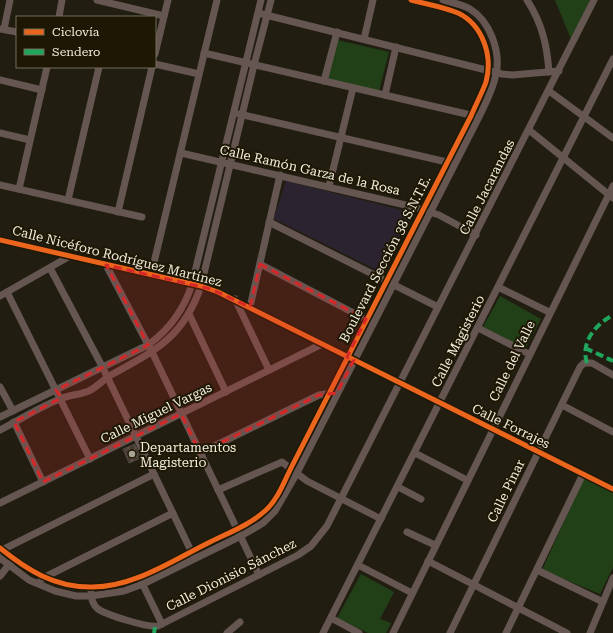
<svg xmlns="http://www.w3.org/2000/svg" width="613" height="633" font-family="'Roboto Serif',serif">
	<style>
		.education { fill: #2b232f }
		.park { fill: #224017 }
		.building { fill: url(#building-cross-hatch); stroke: #4d4741 }
		.lines { fill: none; stroke-linecap: round; stroke-linejoin: round }
		.minor { stroke: #665652; stroke-width: 7 }
		.quiet { stroke: #20a55d; stroke-width: 4; stroke-dasharray: 8 4; stroke-linecap: butt }
		.cycleway-casing { stroke: #1e1703; stroke-width: 8 }
		.cycleway { stroke: #eb651d; stroke-width: 5 }
		.marked { fill: #d62828; fill-opacity: 0.2; stroke: #d62828; stroke-width: 3; stroke-dasharray: 8 5; stroke-linejoin: round }
		.poi-dot { fill: #a8a597; stroke: #1e1703; stroke-width: 1.5 }
		.labels { text-anchor: middle; dominant-baseline: central; stroke-width: 4; stroke-linejoin: round; paint-order: stroke }
		.street-label { font-size: 13px; fill: #f1eddf; stroke: #1e1703 }
		.poi-label { font-size: 13px; fill: #f1eddf; stroke: #1e1703; text-anchor: start }
	</style>
	<defs>
		<pattern id="building-cross-hatch" width="8" height="8" patternUnits="userSpaceOnUse"><rect width="8" height="8" fill="#463931"/><path d="M0 0l8 8M0 8l8-8" fill="none" stroke="#61564e"/></pattern>
	</defs>
	<rect width="100%" height="100%" fill="#211e11"/>
	<path class="education" d="M286 181 414 213 383 273 274 219Z"/>
	<g class="park">
		<path d="M555 0H590L571 39Z"/>
		<path d="M337 40 389 52 379 91 327 80Z"/>
		<path d="M500 296 541 319 525 349 483 327Z"/>
		<path d="M584 478 613 492V567L600 594 542 570Z"/>
		<path d="M361 574 394 592 380 619 391 623 386 633H368L337 618Z"/>
	</g>
	<path class="building" d="M135 444 141 458 129 463 123 449Z"/>
	<g class="lines">
		<g class="minor">
			<path d="M97 0 164 16"/>
			<path d="M527 0C542 23 547 45 549 72"/>
			<path d="M262 14 502 74 512 75 559 71"/>
			<path d="M59 17 62 0"/>
			<path d="M0 29 17 32"/>
			<path d="M4 29 10 0"/>
			<path d="M364 39 373 0"/>
			<path d="M204 53 475 116"/>
			<path d="M155 54 168 0"/>
			<path d="M155 64 199 74"/>
			<path d="M0 80 42 90"/>
			<path d="M324 81 337 32"/>
			<path d="M549 91 613 138"/>
			<path d="M385 95 396 47"/>
			<path d="M239 114 451 163"/>
			<path d="M529 130 613 198"/>
			<path d="M0 133 30 140"/>
			<path d="M181 153 414 207 439 215 476 235"/>
			<path d="M0 185 142 217"/>
			<path d="M329 186 353 88"/>
			<path d="M19 189 47 67"/>
			<path d="M68 200 99 67"/>
			<path d="M118 212 152 67"/>
			<path d="M269 222 438 307"/>
			<path d="M0 240 201 286 218 292 613 489"/>
			<path d="M260 264 369 321"/>
			<path d="M106 265 152 352 259 575"/>
			<path d="M50 268 103 368 193 555"/>
			<path d="M151 275 217 0"/>
			<path d="M498 287 549 312"/>
			<path d="M7 292 90 459"/>
			<path d="M0 296 70 256"/>
			<path d="M235 299 269 370"/>
			<path d="M250 307 280 175"/>
			<path d="M189 314 226 392"/>
			<path d="M478 328 529 354"/>
			<path d="M0 387 13 411"/>
			<path d="M562 405 613 432"/>
			<path d="M0 417 148 345C170 329 184 310 192 284L261 0"/>
			<path d="M14 422 43 482"/>
			<path d="M0 430C20 420 39 407 60 399 68 395 78 395 86 392 96 389 102 380 111 375 156 350 183 338 201 286L254 65 271 0"/>
			<path d="M200 453 319 395 331 393"/>
			<path d="M415 453 467 480"/>
			<path d="M398 487 421 499"/>
			<path d="M218 490 282 462 307 481 381 519"/>
			<path d="M0 503 322 344"/>
			<path d="M407 532 435 545"/>
			<path d="M0 548C27 570 54 587 90 587 132 588 172 561 208 543 228 533 250 525 266 510 278 499 284 482 291 468L471 116C476 104 482 93 486 82 493 56 483 25 458 13 444 7 426 4 411 0"/>
			<path d="M0 551 154 474"/>
			<path d="M0 558 29 580 55 591 76 596H91L124 591 143 584 241 536 263 523 275 511 297 473 479 117C485 104 493 90 496 74 501 52 490 21 470 9 462 4 452 3 443 0"/>
			<path d="M428 561 567 633"/>
			<path d="M358 565 412 593"/>
			<path d="M537 570 603 602"/>
			<path d="M0 576 11 562"/>
			<path d="M41 579 173 513"/>
			<path d="M141 581 162 624"/>
			<path d="M91 592C91 599 93 605 98 609 107 615 148 628 158 626L298 555 311 546 327 526 594 0"/>
			<path d="M331 618 359 633"/>
			<path d="M227 633 240 622"/>
			<path d="M323 633 613 59"/>
			<path d="M393 633 613 186"/>
			<path d="M450 633 580 367 584 363H592L613 375"/>
			<path d="M506 633 583 474"/>
			<path d="M590 633 613 578"/>
		</g>
		<g class="quiet">
			<path d="M585 348 613 361"/>
			<path d="M587 363C580 342 596 324 613 315"/>
			<path d="M154 633 155 627"/>
		</g>
		<defs>
			<g id="cycleway">
				<path d="M0 240 201 286 218 292 613 489"/>
				<path d="M0 548C27 570 54 587 90 587 132 588 172 561 208 543 228 533 250 525 266 510 278 499 284 482 291 468L471 116C476 104 482 93 486 82 493 56 483 25 458 13 444 7 426 4 411 0"/>
			</g>
		</defs>
		<use href="#cycleway" class="cycleway-casing"/>
		<use href="#cycleway" class="cycleway"/>
	</g>
	<path class="marked" d="M260 264 366 319 347 357 354 360 337 393 319 395 200 453 181 414 43 482 14 422 61 398 56 390 148 345 106 265 211 289 250 307Z"/>
	<circle class="poi-dot" cx="132" cy="454" r="4"/>
	<g class="labels">
		<g class="street-label">
			<text transform="translate(310 170) rotate(13)">Calle Ramón Garza de la Rosa</text>
			<text transform="translate(487 187) rotate(-63)">Calle Jacarandas</text>
			<text transform="translate(117 256) rotate(14)">Calle Nicéforo Rodríguez Martínez</text>
			<text transform="translate(385 259) rotate(-63)">Boulevard Sección 38 S.N.T.E.</text>
			<text transform="translate(458 341) rotate(-63)">Calle Magisterio</text>
			<text transform="translate(512 361) rotate(-64)">Calle del Valle</text>
			<text transform="translate(156 413) rotate(-26)">Calle Miguel Vargas</text>
			<text transform="translate(511 426) rotate(26)">Calle Forrajes</text>
			<text transform="translate(506 491) rotate(-64)">Calle Pinar</text>
			<text transform="translate(231 575) rotate(-27)">Calle Dionisio Sánchez</text>
		</g>
		<g class="poi-label">
			<text x="140" y="447">Departamentos<tspan x="140" dy="15">Magisterio</tspan></text>
		</g>
	</g>
	<rect x="16" y="16" width="140" height="52" fill="#1e1703" stroke="#726d5b"/>
	<rect x="24" y="29" width="20" height="6" fill="#eb651d" stroke="#726d5b"/>
	<text x="52" y="36" font-size="12" fill="#f1eddf">Ciclovía</text>
	<rect x="24" y="49" width="20" height="6" fill="#20a55d" stroke="#726d5b"/>
	<text x="52" y="56" font-size="12" fill="#f1eddf">Sendero</text>
</svg>
